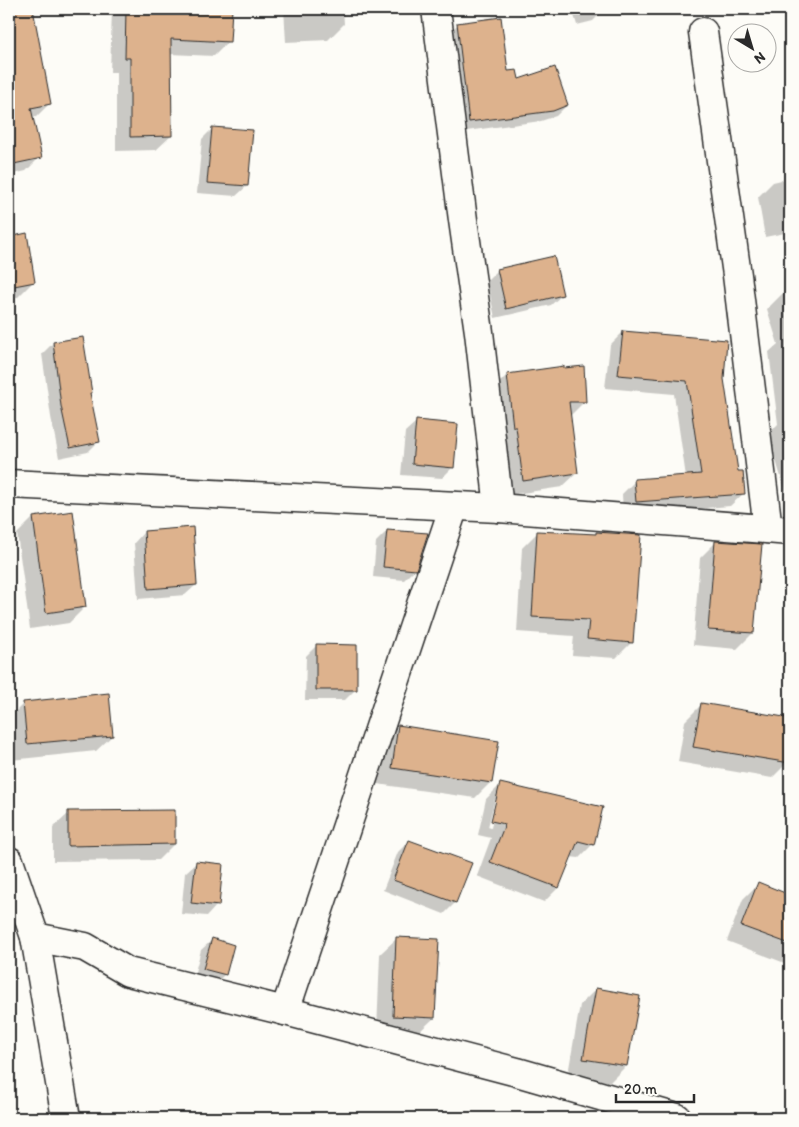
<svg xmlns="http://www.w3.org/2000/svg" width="799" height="1127" font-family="Itim,sans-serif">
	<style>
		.shadow { fill: #0003; fill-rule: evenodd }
		.building { fill: #ddb28d; stroke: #2b2b2b }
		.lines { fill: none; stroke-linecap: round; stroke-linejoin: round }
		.street-casing { stroke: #2b2b2b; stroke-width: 31 }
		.street { stroke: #fdfcf7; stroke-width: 28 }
	</style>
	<rect width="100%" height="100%" fill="#fdfcf7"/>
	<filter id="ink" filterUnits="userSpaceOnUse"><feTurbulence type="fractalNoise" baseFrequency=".02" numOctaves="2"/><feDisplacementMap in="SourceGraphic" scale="10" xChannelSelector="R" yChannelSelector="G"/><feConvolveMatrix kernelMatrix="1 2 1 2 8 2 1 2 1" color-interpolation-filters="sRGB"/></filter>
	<g filter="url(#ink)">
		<g class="shadow">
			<path d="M31 9 50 103 36 117 32 118 40 157 26 171 9 175V13Z"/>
			<path d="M112 9H230L229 41 214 56 170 54 171 136 156 150 116 151V72H110Z"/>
			<path d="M284 9H343L344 24 328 40 286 42Z"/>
			<path d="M572 9H602L603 11 593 21 577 25Z"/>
			<path d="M458 24 507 73 518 80 567 105 556 116 541 121 459 132 447 35Z"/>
			<path d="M213 128 247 186 236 196 197 193 202 139Z"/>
			<path d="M790 178V232L765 237 758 197 773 182Z"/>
			<path d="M26 235 34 281 18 297 9 299V238Z"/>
			<path d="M498 270 562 295 551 305 495 318 487 281Z"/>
			<path d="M790 292V507L768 434 778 424 769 352 778 344 767 309 782 294Z"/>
			<path d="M623 332 722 379 737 473 744 493 730 506 623 515 622 494 635 481 686 477 674 394 605 388 610 345Z"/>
			<path d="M53 343 89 394 99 441 88 452 59 458 51 417 42 354Z"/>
			<path d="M563 368 585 401 569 417 577 473 562 487 509 495 492 390 507 375Z"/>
			<path d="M416 422 453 467 442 478 401 475 405 432Z"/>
			<path d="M33 518 85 607 69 623 30 629 17 534Z"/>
			<path d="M387 531 415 569 404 580 373 577 376 542Z"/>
			<path d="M144 532 196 585 185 595 138 599 134 543Z"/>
			<path d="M538 532 595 535 597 533 632 642 616 658 572 655 574 636 517 632 522 548Z"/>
			<path d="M716 542 753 633 737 649 693 645 700 558Z"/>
			<path d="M316 646 356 689 345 700H305L306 656Z"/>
			<path d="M24 703 112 736 96 751 11 760 9 718Z"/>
			<path d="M701 705 790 720V748L788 762 772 778 678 762 685 721Z"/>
			<path d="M399 727 491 782 475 798 377 784 383 743Z"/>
			<path d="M500 785 593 844 579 858 570 857 558 888 544 902 477 876 491 838 478 835 486 799ZM495 799H497L491 828 488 827Z"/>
			<path d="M69 813 174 844 158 860 53 861V828Z"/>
			<path d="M409 841 470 864 455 903 444 914 383 890 398 852Z"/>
			<path d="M196 863 217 905 207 916 181 914 185 873Z"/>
			<path d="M758 884 787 895 790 886V965L727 941 743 899Z"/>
			<path d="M396 939 434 1018 418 1033 377 1032 380 954Z"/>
			<path d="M212 940 225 974 214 985 193 979 201 950Z"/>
			<path d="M596 989 638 997 626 1066 610 1082 568 1074 580 1005Z"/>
		</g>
		<g class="building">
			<path d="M25 9H33L51 104 31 108 42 158 9 165V12Z"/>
			<path d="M126 9H232L230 42 171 39 172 136 130 137V58H125Z"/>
			<path d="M501 17 508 71 517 70 519 79 555 67 568 105 553 111 469 122 457 23Z"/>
			<path d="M212 127 253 130 248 186 207 183Z"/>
			<path d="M27 233 35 282 9 287V237Z"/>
			<path d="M554 256 563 295 506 309 497 269Z"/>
			<path d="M623 331 727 340 724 379 738 471H743L745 494 636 502 634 479 701 474 687 381 618 375Z"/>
			<path d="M83 337 92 393H90L100 442 70 448 61 406 53 342Z"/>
			<path d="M564 366V368L584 366 586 402H569L578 473 523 481 516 427H513L507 374Z"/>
			<path d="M416 420 458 424 454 468 412 464Z"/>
			<path d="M73 511 86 607 46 613 33 517Z"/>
			<path d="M193 527 197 585 148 589 144 531Z"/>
			<path d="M387 530 428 533 416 570 383 567Z"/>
			<path d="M537 531 596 534V532L641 535 633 643 587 639 589 620 532 617Z"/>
			<path d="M715 541 762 544 754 633 708 630Z"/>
			<path d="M316 644 357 645V690H316Z"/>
			<path d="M109 693 113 736 27 744 23 702Z"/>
			<path d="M701 703 790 718V763L693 747Z"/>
			<path d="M398 725 499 741 492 783 392 768Z"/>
			<path d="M500 783 603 807 594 845 578 841 559 888 490 862 505 824 491 821Z"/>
			<path d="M175 810V844L68 846V811Z"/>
			<path d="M409 840 472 863 456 903 393 880Z"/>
			<path d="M196 861 223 864 219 906 191 903Z"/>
			<path d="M758 882 790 895V944L741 926Z"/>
			<path d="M396 937 439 939 435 1018 393 1016Z"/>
			<path d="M212 938 234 945 226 975 203 969Z"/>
			<path d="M596 988 640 996 627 1066 583 1059Z"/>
		</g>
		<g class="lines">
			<defs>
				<g id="street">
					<path d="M436 9 463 220 479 332 499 508"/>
					<path d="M703 32 737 275 768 529"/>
					<path d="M9 484 499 508 790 531"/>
					<path d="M9 861 35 937 66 1118"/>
					<path d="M35 937 85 947 128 972 285 1011 517 1072 677 1118"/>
					<path d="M285 1011 454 506"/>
				</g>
			</defs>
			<use href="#street" class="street-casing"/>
			<use href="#street" class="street"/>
		</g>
	</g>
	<rect width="799" height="1127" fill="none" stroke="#fdfcf7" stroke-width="30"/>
	<rect x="15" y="15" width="769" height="1097" fill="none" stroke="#2b2b2b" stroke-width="2" filter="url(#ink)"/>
	<g transform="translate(752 48) rotate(142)"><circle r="24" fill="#fdfcf7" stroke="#a9a8a5"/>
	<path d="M0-4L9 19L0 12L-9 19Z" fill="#2b2b2b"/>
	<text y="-8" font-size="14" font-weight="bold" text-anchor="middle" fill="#2b2b2b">N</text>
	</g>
	<path d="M616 1094v8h78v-8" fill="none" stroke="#2b2b2b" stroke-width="2.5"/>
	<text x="624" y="1094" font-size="15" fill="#2b2b2b" stroke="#fdfcf7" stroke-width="4" paint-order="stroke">20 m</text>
</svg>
